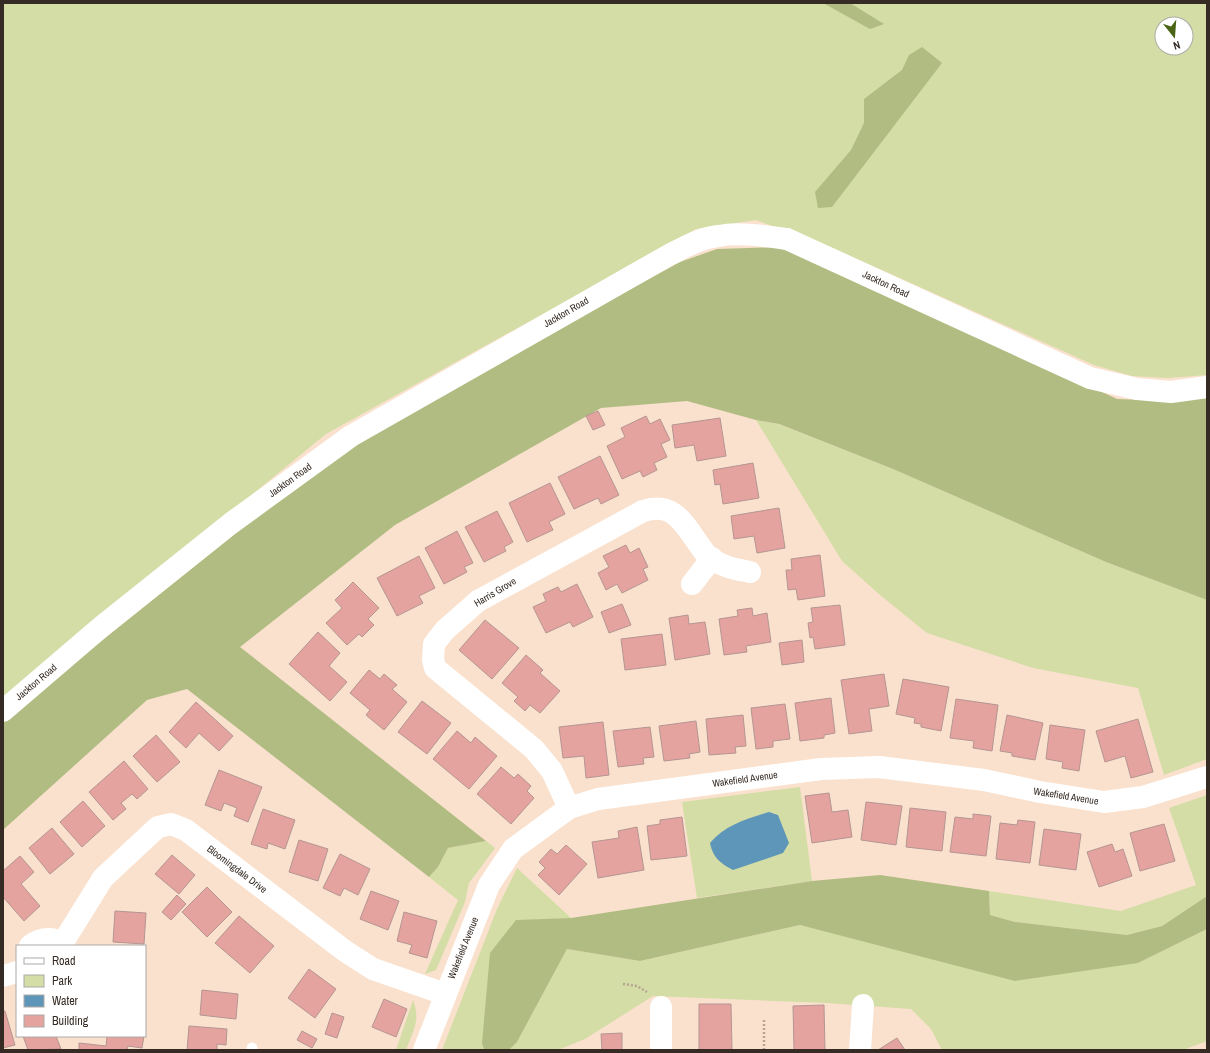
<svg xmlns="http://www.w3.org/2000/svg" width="1210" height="1053" font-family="'Archivo Narrow',sans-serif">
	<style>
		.green { fill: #d3dda5; fill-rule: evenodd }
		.forest { fill: #b1bc82 }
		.water { fill: #5e96b9 }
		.building { fill: #e4a39e; stroke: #b59592 }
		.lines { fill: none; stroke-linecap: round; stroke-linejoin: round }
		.path { stroke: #b8a494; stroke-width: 2.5; stroke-dasharray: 2 2; stroke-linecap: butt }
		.lane { stroke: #fff; stroke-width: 11 }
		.street { stroke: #fff; stroke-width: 22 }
		.labels { text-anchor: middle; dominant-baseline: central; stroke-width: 4; stroke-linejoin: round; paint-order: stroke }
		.street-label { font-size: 10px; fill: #352b24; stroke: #fff }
	</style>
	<rect width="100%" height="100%" fill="#fae1cd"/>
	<g class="green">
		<path d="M3 3H1207V375L1168 378 1132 376 1094 365 835 249 756 220 696 229 326 434 3 699ZM1162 24H1186V48H1162Z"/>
		<path d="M756 420 778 424 893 469 1106 562 1207 600V759L1164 775 1138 688 1033 668 927 633 880 595 842 561Z"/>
		<path d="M800 787 812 881 697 898 682 802Z"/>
		<path d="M1207 795V896L1162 926 1127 935 1015 922 990 915 989 891 1121 911 1196 885 1169 808Z"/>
		<path d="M486 841 495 848 469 883 465 902 436 970 425 974 458 900 429 877 438 867 448 848Z"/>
		<path d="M517 868 571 918 516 921 482 1043 484 1050H442L497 909Z"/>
		<path d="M800 925 866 941 1138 963 1207 929V1041L1183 1050H942L931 1029 911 1009 827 1003 653 996 585 1039 558 1050H509L517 1042 567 949 640 961Z"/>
		<path d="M413 1000C421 1020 413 1031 406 1050H396Z"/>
	</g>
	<g class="forest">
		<path d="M823 3H850L884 24 870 29Z"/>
		<path d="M922 47 942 63 832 207 818 208 815 192 851 150 864 123V99L902 70 909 55Z"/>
		<path d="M783 247 834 267 1117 399 1172 401 1207 398V600L1106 562 893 469 779 424 756 420 687 401 601 408 395 525 240 647 486 841 448 848 438 867 429 877 187 689 147 700 3 830V720L297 484 378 427 680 262 717 249Z"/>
		<path d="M880 875 989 891 990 915 1015 922 1127 935 1162 926 1207 896V929L1138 963 1015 981 800 925 640 961 567 949 517 1042 509 1050H484L482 1043 490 953 516 920 571 918 812 881Z"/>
	</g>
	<path class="water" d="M769 812 778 815 789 843 783 853 733 870C720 863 713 858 710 843 725 825 746 819 769 812Z"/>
	<g class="building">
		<path d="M598 411 605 425 593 430 586 416Z"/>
		<path d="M646 416 650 424 660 419 670 440 661 444 667 457 654 463 657 470 643 477 640 471 622 479 607 446 625 437 621 428Z"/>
		<path d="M720 418 726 456 697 461 694 445 675 448 672 425Z"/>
		<path d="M600 456 619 495 601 504 598 498 574 509 558 477Z"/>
		<path d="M753 463 759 498 723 504 720 484 715 485 713 470Z"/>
		<path d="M550 483 565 514 549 522 553 530 527 542 509 503Z"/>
		<path d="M779 508 785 548 757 553 754 536 734 539 731 516Z"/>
		<path d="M497 511 513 542 504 547 506 551 484 562 465 527Z"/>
		<path d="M457 531 473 563 464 567 467 572 444 584 425 548Z"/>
		<path d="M626 545 630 553 639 548 648 567 643 569 648 580 622 593 617 584 606 590 598 573 609 567 603 556Z"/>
		<path d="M820 555 825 596 798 600 796 589 788 590 786 570H792L791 559Z"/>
		<path d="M419 556 435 588 419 596 423 603 397 616 377 578Z"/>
		<path d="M353 582 379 608 368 619 374 625 362 637 359 634 347 645 326 623 342 608 335 600Z"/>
		<path d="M577 584 593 617 573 627 570 622 546 633 533 607 546 601 543 594 558 587 561 592Z"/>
		<path d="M622 604 631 625 609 633 601 612Z"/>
		<path d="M840 605 845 645 815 649 813 637 810 638 808 623 813 622 811 608Z"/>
		<path d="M752 608 753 616 767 613 771 642 746 646 747 652 724 655 719 619 738 616 737 610Z"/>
		<path d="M688 615 689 624 705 622 710 654 675 660 669 618Z"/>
		<path d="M485 620 519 648 492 679 459 650Z"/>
		<path d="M318 632 340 653 329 666 347 682 330 701 289 664Z"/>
		<path d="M662 634 666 665 625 670 621 639Z"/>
		<path d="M802 640 804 662 782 665 779 643Z"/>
		<path d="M526 655 543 670 540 673 560 691 540 713 530 705 525 711 514 701 518 697 502 683Z"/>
		<path d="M369 670 380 679 384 674 397 685 392 689 407 702 384 730 366 715 370 710 350 693Z"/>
		<path d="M884 674 889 706 869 709 872 731 849 734 841 680Z"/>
		<path d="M903 679 949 687 941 731 921 727V724L914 723 915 718 896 714Z"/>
		<path d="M831 698 835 733 824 735V738L800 741 795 703Z"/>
		<path d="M956 699 998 705 992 751 973 748 974 741 950 738Z"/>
		<path d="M422 701 451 723 427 754 398 732Z"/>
		<path d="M196 702 233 736 219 751 199 733 186 748 169 732Z"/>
		<path d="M785 704 790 739 773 741V747L756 749 751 708Z"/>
		<path d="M743 715 746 746 735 747 736 753 709 755 706 719Z"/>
		<path d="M1007 715 1043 723 1035 760 1012 756V753L1000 751Z"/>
		<path d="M1138 719 1153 772 1131 778 1125 756 1105 762 1096 731Z"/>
		<path d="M696 721 700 752 689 754 690 758 664 761 659 726Z"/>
		<path d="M603 722 609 775 586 778 584 756 563 758 559 727Z"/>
		<path d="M1050 725 1085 730 1079 771 1062 768 1063 762 1046 759Z"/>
		<path d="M650 727 654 757 643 758 644 764 618 767 613 731Z"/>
		<path d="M457 731 471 743 475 737 497 756 469 789 433 759Z"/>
		<path d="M156 735 180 762 157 782 133 756Z"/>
		<path d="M124 761 148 789 137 799 132 794 121 803 126 809 113 820 89 792Z"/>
		<path d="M501 767 514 778 518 774 531 786 527 791 534 798 511 824 477 794Z"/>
		<path d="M219 770 262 787 248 822 234 816 237 808 224 803 221 811 205 805Z"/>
		<path d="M829 793 832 812 848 810 852 837 812 843 805 796Z"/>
		<path d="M83 801 105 826 82 847 60 822Z"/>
		<path d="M866 802 902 806 896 845 861 840Z"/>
		<path d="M910 808 946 812 942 851 906 847Z"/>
		<path d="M263 809 295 820 285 849 268 843 267 849 251 844Z"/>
		<path d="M973 814 991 816 986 856 950 852 955 817 973 819Z"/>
		<path d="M682 817 687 856 651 860 647 826 660 824V820Z"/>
		<path d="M1018 820 1035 822 1030 863 996 859 1000 823 1017 825Z"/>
		<path d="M1164 824 1175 861 1140 871 1130 833Z"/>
		<path d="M637 827 644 870 598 878 592 842 619 838 618 831Z"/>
		<path d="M52 828 74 854 50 874 29 848Z"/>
		<path d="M1044 829 1081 834 1076 870 1039 865Z"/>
		<path d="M299 840 328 849 318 881 289 872Z"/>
		<path d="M1112 844 1115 852 1123 849 1132 876 1099 887 1087 852Z"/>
		<path d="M566 845 587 864 559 895 538 875 545 868 539 862 551 849 557 854Z"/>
		<path d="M340 854 370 869 358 895 344 888 340 896 323 888Z"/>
		<path d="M172 855 195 875 179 894 155 874Z"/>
		<path d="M20 856 34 872 21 884 40 906 24 921 3 897V871Z"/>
		<path d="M207 887 232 912 207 937 182 912Z"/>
		<path d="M371 891 399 901 388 930 360 919Z"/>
		<path d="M177 895 186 904 171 920 162 912Z"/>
		<path d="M115 911 146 913 144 944 113 942Z"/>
		<path d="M404 912 437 921 427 958 409 953 412 945 397 941Z"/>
		<path d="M239 916 274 946 250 973 215 943Z"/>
		<path d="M309 969 336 989 315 1018 288 998Z"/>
		<path d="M202 990 238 994 236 1019 200 1015Z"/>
		<path d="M384 999 407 1009 396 1037 372 1027Z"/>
		<path d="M699 1004H731L732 1050H699Z"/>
		<path d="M824 1005 825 1050H794L793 1006Z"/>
		<path d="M3 1011H5L15 1045 3 1048Z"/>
		<path d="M332 1013 344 1017 337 1038 325 1034Z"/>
		<path d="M189 1026 227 1029 226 1045 217 1044V1050H187Z"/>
		<path d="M302 1031 317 1039 312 1048 297 1040Z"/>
		<path d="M622 1033V1050H602L601 1034Z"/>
		<path d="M23 1036H56L61 1049 28 1050Z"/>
		<path d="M107 1036H144L142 1048 128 1046 127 1050H79V1043L106 1046Z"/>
		<path d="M897 1038 905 1050H878Z"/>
	</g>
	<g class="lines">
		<g class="path">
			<path d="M623 984 637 986 647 992"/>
			<path d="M764 1050V1019"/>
		</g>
		<path class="lane" d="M252 1050V1048"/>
		<g class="street">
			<path d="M692 584 712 558"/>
			<path d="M3 711 101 627 230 524 351 436 669 255C685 247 700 238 718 236 740 232 765 236 787 239L1090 378 1137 389 1171 392 1207 387"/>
			<path d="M569 808 552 771 534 749 435 668 433 659 434 644 445 630 478 601 643 511C674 501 684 524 700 546 703 550 706 555 710 558 723 567 735 569 750 572"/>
			<path d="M62 944 103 878 147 837 158 827 171 824 186 830 345 951 373 969 445 994"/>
			<path d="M30 946C40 937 55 936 64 946"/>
			<path d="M3 976 17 972"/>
			<path d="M424 1050 489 885 513 849 569 808 598 799 821 769 879 767 984 780 1040 792 1104 802 1143 797 1207 777"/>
			<path d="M661 1050V1007"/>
			<path d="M860 1050 863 1005"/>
		</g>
	</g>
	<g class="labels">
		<g class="street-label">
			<text transform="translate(886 284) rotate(25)">Jackton Road</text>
			<text transform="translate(566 312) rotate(-30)">Jackton Road</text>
			<text transform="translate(290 480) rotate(-36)">Jackton Road</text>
			<text transform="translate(495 592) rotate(-31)">Harris Grove</text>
			<text transform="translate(36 682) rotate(-40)">Jackton Road</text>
			<text transform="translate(745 779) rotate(-8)">Wakefield Avenue</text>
			<text transform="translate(1066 796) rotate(9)">Wakefield Avenue</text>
			<text transform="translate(237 869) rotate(37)">Bloomingdale Drive</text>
			<text transform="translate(463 948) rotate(-68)">Wakefield Avenue</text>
		</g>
	</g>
	<rect width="1210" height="1053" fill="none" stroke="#352b24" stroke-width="8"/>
	<rect x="16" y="945" width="130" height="92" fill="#ffffff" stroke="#aeaaa7"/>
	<rect x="24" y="958" width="20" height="6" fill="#ffffff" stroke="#aeaaa7"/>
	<text x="52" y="965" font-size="12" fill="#352b24">Road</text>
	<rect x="24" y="975" width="20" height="12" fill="#d3dda5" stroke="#aeaaa7"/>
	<text x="52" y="985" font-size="12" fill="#352b24">Park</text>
	<rect x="24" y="995" width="20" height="12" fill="#5e96b9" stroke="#aeaaa7"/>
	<text x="52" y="1005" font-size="12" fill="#352b24">Water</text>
	<rect x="24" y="1015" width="20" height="12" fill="#e4a39e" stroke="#aeaaa7"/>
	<text x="52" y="1025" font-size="12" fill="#352b24">Building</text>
	<g transform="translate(1174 36) rotate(163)"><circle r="19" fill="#ffffff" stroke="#aeaaa7"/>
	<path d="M0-3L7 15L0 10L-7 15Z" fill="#496415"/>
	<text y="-6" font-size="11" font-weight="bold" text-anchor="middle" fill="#352b24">N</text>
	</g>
</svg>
